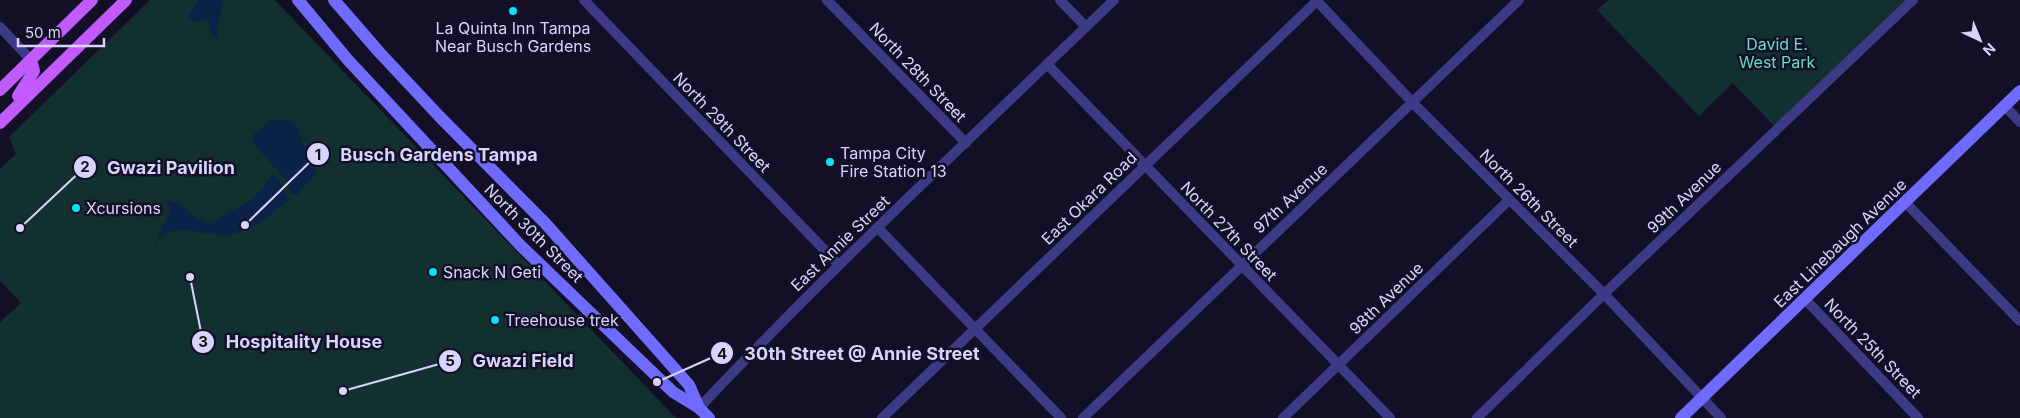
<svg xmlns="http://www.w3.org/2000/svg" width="2020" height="418" font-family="Inter,sans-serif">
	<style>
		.green { fill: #12302f }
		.water { fill: #0c2248 }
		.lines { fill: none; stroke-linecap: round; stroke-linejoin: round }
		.street { stroke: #3d3a85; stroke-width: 10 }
		.secondary { stroke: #6f6bff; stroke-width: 12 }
		.primary { stroke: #c25bff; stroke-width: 12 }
		.poi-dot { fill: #00e5ff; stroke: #130f26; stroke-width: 2 }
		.labels { text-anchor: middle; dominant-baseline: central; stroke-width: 5; stroke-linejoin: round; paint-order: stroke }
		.poi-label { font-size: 16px; fill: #d9d4ff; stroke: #130f26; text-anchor: start }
		.park-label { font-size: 16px; fill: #5fe0c0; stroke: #130f26 }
		.street-label { font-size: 16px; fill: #d9d4ff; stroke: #130f26 }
		.leader { fill: none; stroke: #d9d4ff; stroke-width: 2 }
		.callout-dot { fill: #d9d4ff; stroke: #130f26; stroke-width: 2 }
		.mark-label { font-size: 15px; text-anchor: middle; font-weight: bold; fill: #111 }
		.callout-label { font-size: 18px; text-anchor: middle; font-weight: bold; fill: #d9d4ff; stroke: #130f26; stroke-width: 5; stroke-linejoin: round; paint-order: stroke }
	</style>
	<rect width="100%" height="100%" fill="#130f26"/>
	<g class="green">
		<path d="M150 0H275L676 418H0V322L21 303 0 281V169L16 154 9 137Z"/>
		<path d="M1608 0H1909L1775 127 1733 83 1699 116 1597 10Z"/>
	</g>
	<g class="water">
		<path d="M198 0H223C224 12 215 21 218 36H211L209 23 206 20 190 22 188 16Z"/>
		<path d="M271 120H287L296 125 303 143 317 162 315 175 297 195 291 194 286 180 253 143 254 134Z"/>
		<path d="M273 174C281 181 283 193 290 200 272 212 260 226 238 233 212 242 183 220 162 236 158 238 156 245 153 249L170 210 166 200C186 203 192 220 212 224L218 219 253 199Z"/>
	</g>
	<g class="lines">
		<g class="street">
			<path d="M584 0 838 264"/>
			<path d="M827 0 966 143"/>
			<path d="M1060 0 1086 27"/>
			<path d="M1316 0 1413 103 1604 294 1721 418"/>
			<path d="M0 27 31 60"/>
			<path d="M1047 64 1390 418"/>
			<path d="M2005 106 2020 122"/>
			<path d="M1905 202 2020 321"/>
			<path d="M878 228 1061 418"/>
			<path d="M1805 299 1918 418"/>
			<path d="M699 408C832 267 974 135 1114 0"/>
			<path d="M882 418 1318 0"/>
			<path d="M1083 418 1519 0"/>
			<path d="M1283 418 1509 200"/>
			<path d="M1477 418 1604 294 1913 0"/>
		</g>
		<g class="secondary">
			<path d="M298 0 348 60 521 246 673 392 699 408 709 418"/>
			<path d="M334 0 380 53 439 116 545 223 689 385 699 408"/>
			<path d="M1681 418 2020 91"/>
		</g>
		<g class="primary">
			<path d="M0 90 92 0"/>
			<path d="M18 96 34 71 31 60"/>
			<path d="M0 123 126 0"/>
		</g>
	</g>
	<g class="poi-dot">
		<circle cx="513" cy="11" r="5"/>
		<circle cx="830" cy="162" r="5"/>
		<circle cx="76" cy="208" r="5"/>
		<circle cx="433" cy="272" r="5"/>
		<circle cx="495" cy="320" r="5"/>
	</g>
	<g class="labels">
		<g class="poi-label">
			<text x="513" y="28" text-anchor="middle">La Quinta Inn Tampa<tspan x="513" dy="18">Near Busch Gardens</tspan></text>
			<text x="840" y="153">Tampa City<tspan x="840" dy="18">Fire Station 13</tspan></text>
			<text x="86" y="208">Xcursions</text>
			<text x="443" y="272">Snack N Geti</text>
			<text x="505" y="320">Treehouse trek</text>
		</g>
		<g class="park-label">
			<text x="1777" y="44">David E.<tspan x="1777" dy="18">West Park</tspan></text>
		</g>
		<g class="street-label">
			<text transform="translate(918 72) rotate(46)">North 28th Street</text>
			<text transform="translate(722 122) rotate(46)">North 29th Street</text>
			<text transform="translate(1684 197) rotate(-44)">99th Avenue</text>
			<text transform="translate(1089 198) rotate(-44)">East Okara Road</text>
			<text transform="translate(1290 198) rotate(-43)">97th Avenue</text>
			<text transform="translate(1529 198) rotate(45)">North 26th Street</text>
			<text transform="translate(1229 231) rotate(46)">North 27th Street</text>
			<text transform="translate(534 233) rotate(45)">North 30th Street</text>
			<text transform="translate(840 243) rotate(-44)">East Annie Street</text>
			<text transform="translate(1840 243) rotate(-44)">East Linebaugh Avenue</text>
			<text transform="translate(1386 298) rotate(-44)">98th Avenue</text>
			<text transform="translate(1873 348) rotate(46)">North 25th Street</text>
		</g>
	</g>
	<path class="leader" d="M245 225L318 154M20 228L85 167M190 277L203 342M657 382L722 353M343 391L450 361"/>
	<g class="callout-dot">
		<circle cx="245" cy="225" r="5"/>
		<circle cx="20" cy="228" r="5"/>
		<circle cx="190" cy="277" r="5"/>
		<circle cx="657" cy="382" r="5"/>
		<circle cx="343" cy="391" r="5"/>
		<circle cx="318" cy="154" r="12"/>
		<circle cx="85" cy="167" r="12"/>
		<circle cx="203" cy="342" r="12"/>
		<circle cx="722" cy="353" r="12"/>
		<circle cx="450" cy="361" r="12"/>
	</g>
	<g class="mark-label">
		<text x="318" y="160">1</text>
		<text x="85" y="172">2</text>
		<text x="203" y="347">3</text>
		<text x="722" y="359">4</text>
		<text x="450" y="366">5</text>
	</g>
	<g class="callout-label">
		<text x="439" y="161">Busch Gardens Tampa</text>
		<text x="171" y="174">Gwazi Pavilion</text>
		<text x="304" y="348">Hospitality House</text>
		<text x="862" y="360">30th Street @ Annie Street</text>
		<text x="523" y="367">Gwazi Field</text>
	</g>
	<g transform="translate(1980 40) rotate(136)" stroke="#130f26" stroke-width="4" paint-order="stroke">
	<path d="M0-4L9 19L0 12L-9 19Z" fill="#d9d4ff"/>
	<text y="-8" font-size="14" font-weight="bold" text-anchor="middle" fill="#d9d4ff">N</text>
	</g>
	<path d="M18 38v8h86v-8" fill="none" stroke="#d9d4ff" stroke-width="2.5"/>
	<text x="25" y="38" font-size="15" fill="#d9d4ff" stroke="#130f26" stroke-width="4" paint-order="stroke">50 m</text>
</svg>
